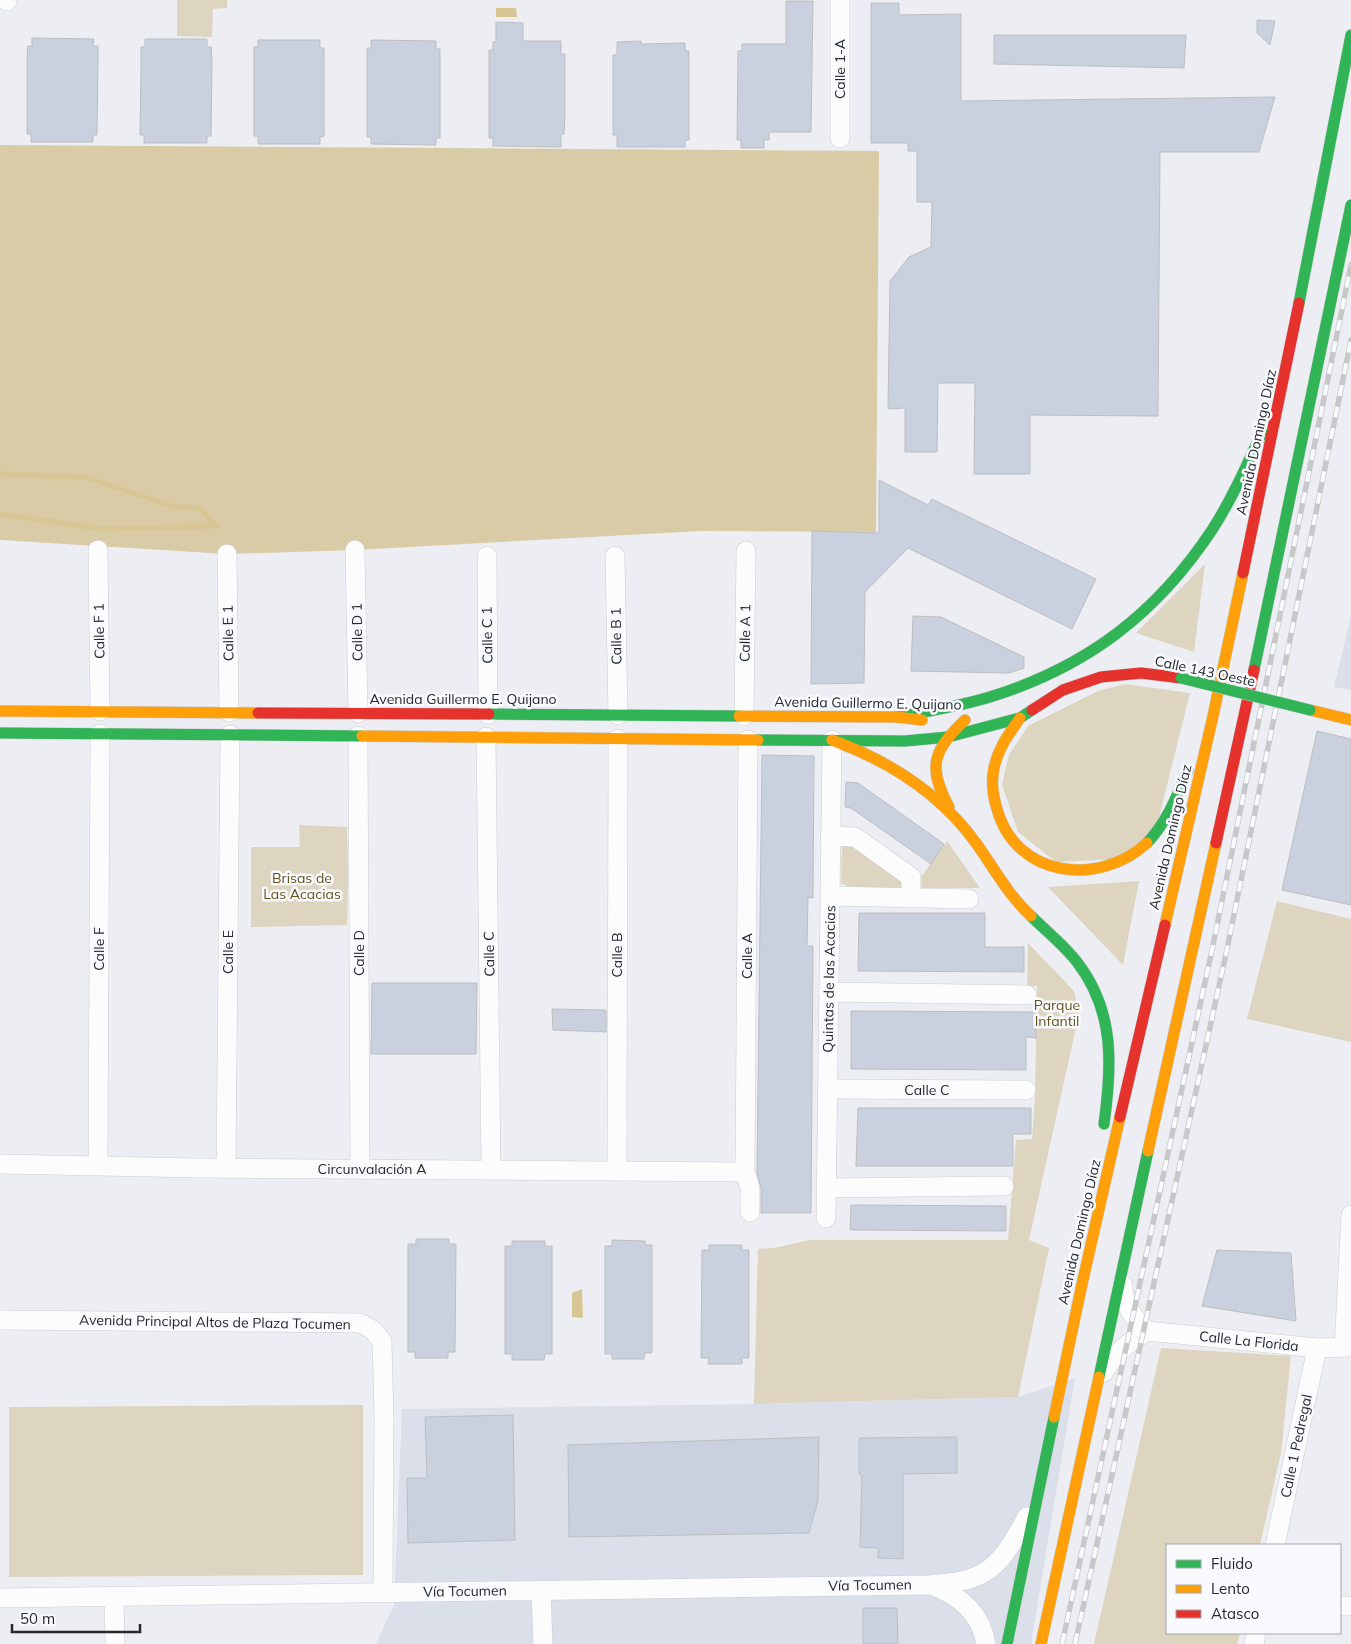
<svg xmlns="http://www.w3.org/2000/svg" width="1351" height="1644" font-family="Mulish,sans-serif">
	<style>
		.built { fill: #dadfe9 }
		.green { fill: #ddd5c0 }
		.forest { fill: #d8cba5 }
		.water { fill: #d7c694 }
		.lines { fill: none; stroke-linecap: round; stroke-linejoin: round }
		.stream { stroke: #d7c694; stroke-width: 5 }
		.building { fill: #c9d0de; stroke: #bcbec2 }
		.street-casing { stroke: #caccd0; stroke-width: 20 }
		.fast-casing { stroke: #caccd0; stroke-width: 12 }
		.slow-casing { stroke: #caccd0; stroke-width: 12 }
		.jam-casing { stroke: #caccd0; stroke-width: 12 }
		.street { stroke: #fcfcfd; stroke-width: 19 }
		.fast { stroke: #30b455; stroke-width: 11 }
		.slow { stroke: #ff9f0a; stroke-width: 11 }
		.jam { stroke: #e5322d; stroke-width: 11 }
		.rail-casing { stroke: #c7c8c8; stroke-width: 5.5 }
		.rail { stroke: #f8fafe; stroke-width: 4; stroke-dasharray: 11; stroke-linecap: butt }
		.fast-bridge-casing { stroke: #caccd0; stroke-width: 12; stroke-linecap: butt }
		.fast-bridge { stroke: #30b455; stroke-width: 11 }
		.labels { text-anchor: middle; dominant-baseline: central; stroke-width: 5; stroke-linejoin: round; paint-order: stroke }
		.street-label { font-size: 14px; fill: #26282b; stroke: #f8fafe }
		.park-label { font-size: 14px; fill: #65531c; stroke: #f8fafe }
	</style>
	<rect width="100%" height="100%" fill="#eceef3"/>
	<g class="built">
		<path d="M1351 616V690L1334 687Z"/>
		<path d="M1075 1378 1031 1644H376L394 1605 402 1409 754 1404 1018 1397Z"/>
	</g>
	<g class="green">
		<path d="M177 0H227V8L213 9 212 37 177 36Z"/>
		<path d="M1205 564 1194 652 1136 633Z"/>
		<path d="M1125 684 1190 693 1156 829 1119 859 1056 862 1018 832 1002 784 1009 755 1028 726 1098 691Z"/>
		<path d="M299 825 347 827 348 876 347 925 251 927V847H300Z"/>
		<path d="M947 841 980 888H922L921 877Z"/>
		<path d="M844 844 857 845 904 881V888L849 887 841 883 842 846Z"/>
		<path d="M1139 881 1123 965 1048 887Z"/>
		<path d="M1277 901 1351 919V1042L1247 1019Z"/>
		<path d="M1028 943 1074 991 1079 1014 1029 1240 1049 1248 1018 1397 754 1404 758 1249 773 1248 811 1240H1008L1016 1140 1032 1139 1035 1098 1037 986H1027Z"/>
		<path d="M1161 1348 1291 1356 1281 1453 1260 1545H1167V1633H1240L1237 1644H1094Z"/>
		<path d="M363 1405V1575L9 1577V1407Z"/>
	</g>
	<path class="forest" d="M0 145 879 151 876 532 701 531 355 550 227 554 0 540Z"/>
	<g class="water">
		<path d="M496 8H516L517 17H496Z"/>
		<path d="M582 1289 583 1318 572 1317V1293Z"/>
	</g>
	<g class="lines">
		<path class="stream" d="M0 474 84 477 175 507 200 508 216 526 103 529 0 514"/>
	</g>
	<g class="building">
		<path d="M786 1H813L811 132H769V140H764V148H741V140H737L738 51H742V44H786Z"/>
		<path d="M871 3H899V15L961 14V101L1275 97 1259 152H1160L1158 416 1030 415V474H974L975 383H938L937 452H905V408L888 409 890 281 909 257 931 247 932 202H917V151H908V143H871Z"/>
		<path d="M1257 20 1275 21 1270 45 1257 33Z"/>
		<path d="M496 22 523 23V41H561V54H565V114L564 134H561V147L493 146V138H489V50H493V42H496Z"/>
		<path d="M994 35H1186L1184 68 994 64Z"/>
		<path d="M32 38 94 39 93 46H98V60L97 135H93V142H31V134H27V59L28 46H32Z"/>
		<path d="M145 39H207V47H211L212 61 211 136H207V143H144V135H140L141 71V47H145Z"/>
		<path d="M258 40H320V48H324V136L320 137V144H258V136H254V47H258Z"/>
		<path d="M371 40 436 41V49H440V138H436V145L371 144V137H367V48H371Z"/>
		<path d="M641 41V44L685 43V51H689V140H685V147H617V135H613V55H617V42Z"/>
		<path d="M879 480 928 505 932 499 1096 579 1072 629 908 548 865 592 864 683 811 684 812 531 879 533Z"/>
		<path d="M913 616 941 617 1024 657V668L1009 673 911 671Z"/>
		<path d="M1317 731 1351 739V905L1282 890Z"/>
		<path d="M762 755 814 756 813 898 808 897 807 946H813L811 1213H761V1188L757 1173Z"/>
		<path d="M846 782 858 783 944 844 931 864 851 808 845 807Z"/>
		<path d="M859 913H985V947H1024V972L858 971Z"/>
		<path d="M372 983H477L476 1054H371Z"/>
		<path d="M552 1009 606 1010V1032L553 1030Z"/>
		<path d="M851 1011 1036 1012V1038L1026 1037V1070L851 1069Z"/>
		<path d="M858 1108H1031V1134H1013V1166H856Z"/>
		<path d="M851 1205 1006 1206V1231L850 1230Z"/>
		<path d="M416 1239H449V1244H456L455 1352H448V1358H415V1352H408V1244H416Z"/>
		<path d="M612 1240 645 1241V1245H652V1353H645L644 1359H612V1354H605V1246H612Z"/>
		<path d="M512 1241H545V1246H552V1354H545L544 1360H512V1354H505V1246H512Z"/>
		<path d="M709 1245H742V1250H749V1358H742V1364H708L709 1358H701L702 1250H709Z"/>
		<path d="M1217 1250 1291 1253 1296 1321 1202 1306Z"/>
		<path d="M513 1415 515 1540 408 1543 407 1478H427L425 1417Z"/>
		<path d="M819 1437 818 1500 809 1533 569 1537 568 1445Z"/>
		<path d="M957 1437V1473L903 1474V1559L878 1558V1548L860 1547 862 1475 859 1474V1438Z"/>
		<path d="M863 1608H897L898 1644H863Z"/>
	</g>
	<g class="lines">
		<defs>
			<g id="street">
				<path d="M7 1V0"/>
				<path d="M840 138V0"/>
				<path d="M98 550 100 711"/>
				<path d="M355 550 358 713"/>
				<path d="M227 554 229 712"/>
				<path d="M487 556 488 714"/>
				<path d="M615 556 618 715"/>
				<path d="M744 716 746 551"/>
				<path d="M358 736 360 1169"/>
				<path d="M486 737 491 1170"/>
				<path d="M748 740 745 1172 750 1188V1212"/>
				<path d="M830 836 855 837 911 877V898"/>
				<path d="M830 896 969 899"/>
				<path d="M829 992 1027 995"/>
				<path d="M827 1089 1026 1090"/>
				<path d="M0 1164 198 1168 745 1172"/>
				<path d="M98 1165 100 734"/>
				<path d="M226 1168 230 735"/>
				<path d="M617 1171 618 739"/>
				<path d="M826 1188 1004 1186"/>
				<path d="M826 1218 832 740"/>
				<path d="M1123 1285C1123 1305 1134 1319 1147 1331"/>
				<path d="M0 1320 360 1323 373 1330 382 1341 384 1417 383 1592"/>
				<path d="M1344 1347 1351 1215"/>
				<path d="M1104 1372C1114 1353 1130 1342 1147 1331L1317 1348 1351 1347"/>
				<path d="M1275 1545 1317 1348"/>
				<path d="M931 1585C959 1595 981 1613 986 1644"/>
				<path d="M541 1590 543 1644"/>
				<path d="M114 1596 115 1644"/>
				<path d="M0 1598 930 1585C943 1583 957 1583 969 1579 999 1571 1013 1542 1027 1517"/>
				<path d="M1340 1606H1351"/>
				<path d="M1254 1644 1256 1633"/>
			</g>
			<g id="fast">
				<path d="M1299 303 1351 35"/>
				<path d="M1254 670 1351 205"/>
				<path d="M489 714 739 716"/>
				<path d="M897 717C929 711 962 706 993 696 1088 666 1157 613 1212 530 1232 499 1247 465 1262 432"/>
				<path d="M0 733 362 736"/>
				<path d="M758 740 905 741 948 737 1020 718 1032 710"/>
				<path d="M1147 843C1167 822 1177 796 1188 770"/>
				<path d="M1031 916C1046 931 1064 945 1077 962 1115 1011 1112 1066 1104 1124"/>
				<path d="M1099 1377 1148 1151"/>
				<path d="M1007 1644 1054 1417"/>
			</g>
			<g id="slow">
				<path d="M1310 710 1351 720"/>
				<path d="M0 711 258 713"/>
				<path d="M739 716 897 717 922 720"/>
				<path d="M1020 718C1009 734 998 748 994 768 991 781 993 796 997 809 1016 878 1099 887 1147 843"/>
				<path d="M362 736 758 740"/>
				<path d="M832 740C889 761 940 793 976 843 994 868 1008 895 1031 916"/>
				<path d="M949 807C927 766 933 751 965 720"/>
				<path d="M1165 925 1213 716 1243 573"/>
				<path d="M1148 1151 1216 843"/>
				<path d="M1054 1417 1082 1284 1120 1117"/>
				<path d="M1041 1644 1099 1377"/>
			</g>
			<g id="jam">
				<path d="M1243 573 1299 303"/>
				<path d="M1032 710 1063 690 1101 677 1141 673 1181 678"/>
				<path d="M258 713 489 714"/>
				<path d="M1216 843 1254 670"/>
				<path d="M1120 1117 1165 925"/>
			</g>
		</defs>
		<use href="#street" class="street-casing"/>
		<use href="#fast" class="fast-casing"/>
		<use href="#slow" class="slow-casing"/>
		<use href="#jam" class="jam-casing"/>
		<use href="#street" class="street"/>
		<use href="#fast" class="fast"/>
		<use href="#slow" class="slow"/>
		<use href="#jam" class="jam"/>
		<defs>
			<g id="rail">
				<path d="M1062 1644 1212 950 1351 265"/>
				<path d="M1075 1644 1226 954 1351 340"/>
			</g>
		</defs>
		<use href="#rail" class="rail-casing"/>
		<use href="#rail" class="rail"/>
		<defs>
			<path id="fast-bridge" d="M1181 678 1310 710"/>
		</defs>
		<use href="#fast-bridge" class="fast-bridge-casing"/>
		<use href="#fast-bridge" class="fast-bridge"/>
	</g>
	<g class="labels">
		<g class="street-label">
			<text transform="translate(840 69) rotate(-90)">Calle 1-A</text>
			<text transform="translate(1256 442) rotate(-78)">Avenida Domingo Díaz</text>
			<text transform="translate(99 631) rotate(-91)">Calle F 1</text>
			<text transform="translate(357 632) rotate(-91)">Calle D 1</text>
			<text transform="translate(228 633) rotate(-91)">Calle E 1</text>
			<text transform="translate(745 633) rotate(-89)">Calle A 1</text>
			<text transform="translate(487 635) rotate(-91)">Calle C 1</text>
			<text transform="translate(616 636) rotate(-91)">Calle B 1</text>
			<text transform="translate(1205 671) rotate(12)">Calle 143 Oeste</text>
			<text x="463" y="699">Avenida Guillermo E. Quijano</text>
			<text transform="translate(868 703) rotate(1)">Avenida Guillermo E. Quijano</text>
			<text transform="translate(1170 837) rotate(-77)">Avenida Domingo Díaz</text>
			<text transform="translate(99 949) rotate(-90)">Calle F</text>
			<text transform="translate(228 952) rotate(-90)">Calle E</text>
			<text transform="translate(359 953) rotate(-90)">Calle D</text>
			<text transform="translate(489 954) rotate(-91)">Calle C</text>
			<text transform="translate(617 955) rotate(-90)">Calle B</text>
			<text transform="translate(747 956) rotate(-90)">Calle A</text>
			<text transform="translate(829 979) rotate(-89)">Quintas de las Acacias</text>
			<text x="927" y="1090">Calle C</text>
			<text x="372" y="1169">Circunvalación A</text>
			<text transform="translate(1079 1232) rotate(-77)">Avenida Domingo Díaz</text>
			<text transform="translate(215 1322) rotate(1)">Avenida Principal Altos de Plaza Tocumen</text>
			<text transform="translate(1249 1341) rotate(6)">Calle La Florida</text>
			<text transform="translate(1296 1446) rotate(-78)">Calle 1 Pedregal</text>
			<text transform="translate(870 1585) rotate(-1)">Vía Tocumen</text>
			<text transform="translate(465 1591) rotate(-1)">Vía Tocumen</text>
		</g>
		<g class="park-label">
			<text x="302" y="878">Brisas de<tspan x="302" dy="16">Las Acacias</tspan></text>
			<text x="1057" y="1005">Parque<tspan x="1057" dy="16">Infantil</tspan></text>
		</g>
	</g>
	<rect x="1166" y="1544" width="175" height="90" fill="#f8fafe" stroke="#a4a6aa"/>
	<rect x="1176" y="1560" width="25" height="8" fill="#30b455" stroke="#a4a6aa"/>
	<text x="1211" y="1569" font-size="15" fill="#26282b">Fluido</text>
	<rect x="1176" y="1585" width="25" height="8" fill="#ff9f0a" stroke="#a4a6aa"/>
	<text x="1211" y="1594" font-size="15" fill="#26282b">Lento</text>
	<rect x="1176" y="1610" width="25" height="8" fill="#e5322d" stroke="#a4a6aa"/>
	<text x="1211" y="1619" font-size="15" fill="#26282b">Atasco</text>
	<path d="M12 1624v8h128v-8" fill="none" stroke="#26282b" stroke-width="2.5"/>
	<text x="20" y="1624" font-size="15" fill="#26282b" stroke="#f8fafe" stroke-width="4" paint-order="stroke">50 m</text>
</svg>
